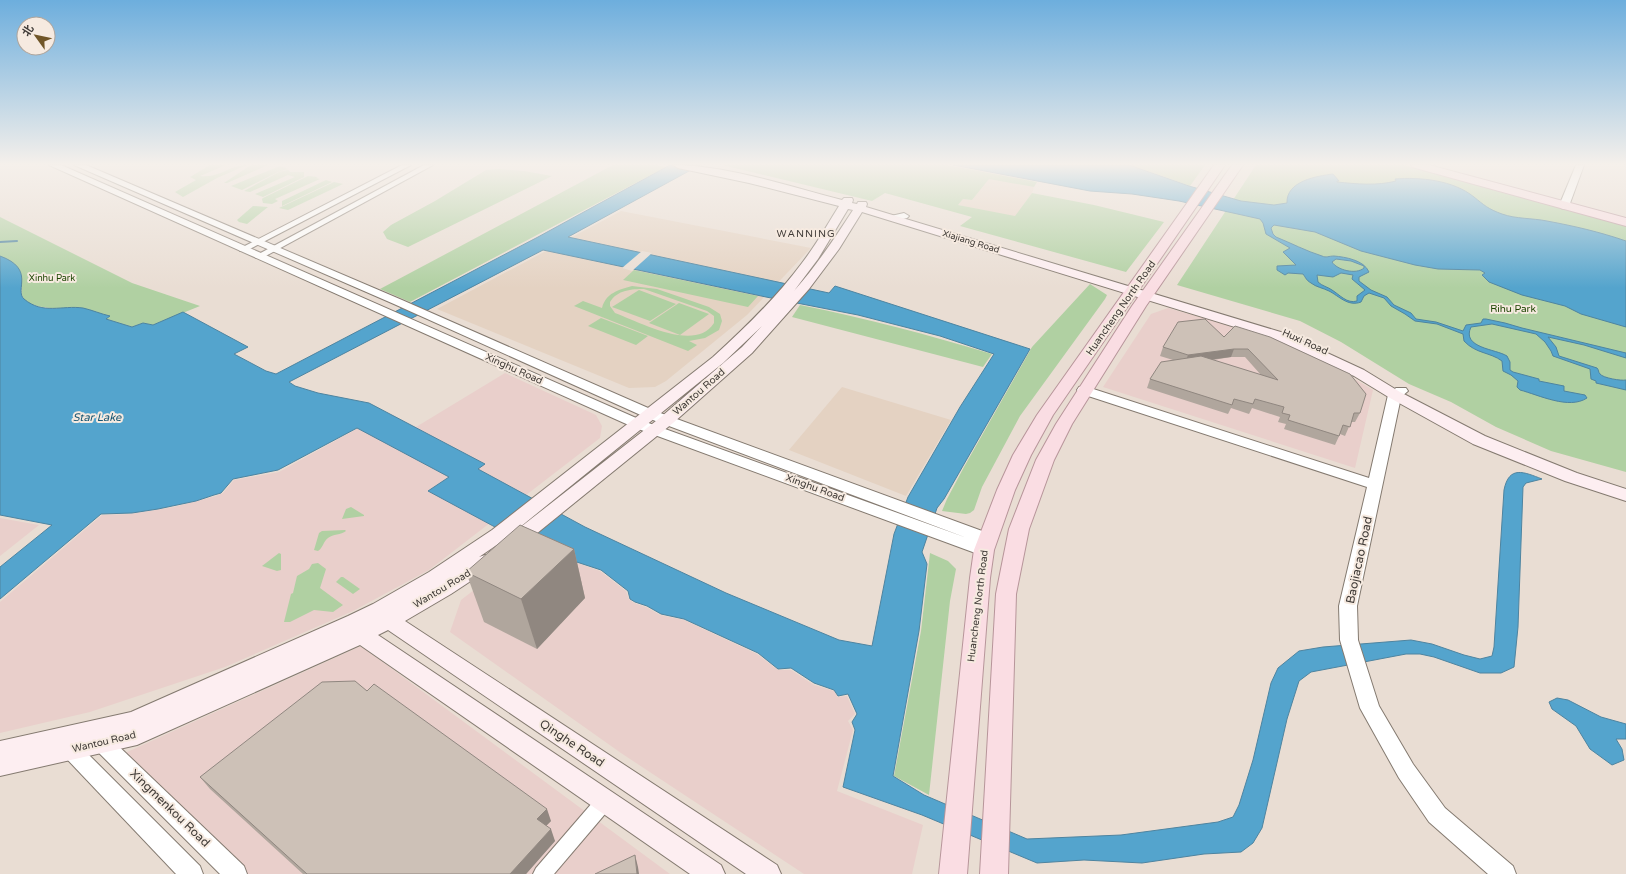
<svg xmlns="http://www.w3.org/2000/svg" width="1626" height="874" font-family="'Varela Round','Noto Sans SC',sans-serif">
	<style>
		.commercial { fill: #e9cfcb }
		.industrial { fill: #e5d2c2 }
		.built { fill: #e4d2c2 }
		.green { fill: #b0d0a2; fill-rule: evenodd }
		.water { fill: #54a4cd; stroke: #4e84a0; fill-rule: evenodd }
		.pier { fill: #e9ddd3 }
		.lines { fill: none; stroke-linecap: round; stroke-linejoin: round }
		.stream { stroke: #4e84a0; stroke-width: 2 }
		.minor-casing { stroke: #847a70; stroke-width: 2 }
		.tertiary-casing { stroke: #847a70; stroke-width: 2 }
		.secondary-casing { stroke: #847a70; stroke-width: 2 }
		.primary-casing { stroke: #b7959a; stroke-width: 2 }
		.minor { fill: #fff; fill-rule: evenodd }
		.tertiary { fill: #fff; fill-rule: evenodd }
		.secondary { fill: #fdeef1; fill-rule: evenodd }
		.primary { fill: #fadde3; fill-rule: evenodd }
		.wall { fill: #b0a69d; fill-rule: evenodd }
		.shaded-wall { fill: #908780 }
		.building { fill: #cdc1b7; stroke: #908780 }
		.labels { text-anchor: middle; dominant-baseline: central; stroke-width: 4; stroke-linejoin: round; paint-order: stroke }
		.far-street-label { font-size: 9px; fill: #3f3a36; stroke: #f6eae0 }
		.far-park-label { font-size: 9px; fill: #1c4400; stroke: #f6eae0 }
		.far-quarter-label { font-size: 10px; letter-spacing: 1px; fill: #3f3a36; stroke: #f6eae0 }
		.street-label { font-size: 10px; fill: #3f3a36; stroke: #f6eae0 }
		.park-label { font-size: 10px; fill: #1c4400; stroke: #f6eae0 }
		.water-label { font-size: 11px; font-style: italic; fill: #175572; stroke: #f6eae0 }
		.near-street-label { font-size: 12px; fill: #3f3a36; stroke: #f6eae0 }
	</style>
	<rect width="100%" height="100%" fill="#e9ddd3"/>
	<g class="commercial">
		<path d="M1168 308 1263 335 1320 358 1373 390 1355 468 1103 387 1151 314Z"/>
		<path d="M505 373 596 415 602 426 600 438 429 570 353 611 225 667 90 712 0 733V602L102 515 130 514 174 507 216 496 223 493 234 480 279 472 387 412 416 427Z"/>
		<path d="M0 518 39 525 0 556Z"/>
		<path d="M527 549 563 558 600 571 626 591 629 599 634 603 646 607 660 615 684 620 757 654 778 670H791L814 685 834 691 838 697 847 696 855 714 848 721 853 730 837 791 923 825 912 874H804L621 753 450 632 461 600Z"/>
		<path d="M361 646 670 874H247L125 753Z"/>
	</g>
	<path class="industrial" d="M989 178 1034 187 1032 193 1015 217 958 205 963 199 972 200Z"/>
	<g class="built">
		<path d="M621 211 811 248 747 315 666 381 655 387 629 388 437 309Z"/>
		<path d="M842 387 951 420 906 496 789 450Z"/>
	</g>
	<g class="green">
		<path d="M210 165H226L200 176C221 178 229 165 247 165L217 178 183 197 175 192 196 180 190 177Z"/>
		<path d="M251 165H268L227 183H224Z"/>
		<path d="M613 165H656L666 167 410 302 380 289Z"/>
		<path d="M722 165H947L1037 182 1034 187 989 179 972 200 963 199 958 205 1015 216 1032 193 1094 205 1164 222 1126 272 960 226 972 217 885 193 872 201Z"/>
		<path d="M1131 165H1205L1190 186Z"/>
		<path d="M1256 165H1404L1626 224V472L1551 451 1496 427 1451 402 1409 384 1341 342 1300 321 1177 285Z"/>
		<path d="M280 166 288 169 278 172 242 190 231 186Z"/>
		<path d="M499 169 524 171 552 176 408 247 387 239 383 232 391 225 435 201 486 170Z"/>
		<path d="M288 170 290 172H304V177L263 197 255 194 295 177 288 175 250 192 244 191 279 172Z"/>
		<path d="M308 176 318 177 316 178 320 179 275 199 278 201 272 204 263 203 262 199 263 198Z"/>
		<path d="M326 180 332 182 282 206V201Z"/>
		<path d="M334 182 343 184 288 210 279 208Z"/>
		<path d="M253 206 268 207 247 224 239 222 237 220Z"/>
		<path d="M0 217 132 283 200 306 153 325 143 323 132 327 105 319 109 317C95 314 80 312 66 309 53 308 17 309 22 288L2 257 0 256Z"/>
		<path d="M634 270 758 296 748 307 623 280Z"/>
		<path d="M1090 284 1107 295 1105 299 1020 416 982 487 974 510 970 513 966 514 942 511 947 499 964 467 1032 347Z"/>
		<path d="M632 286 657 289 709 307 720 314 722 321 719 330 705 338 689 341 697 345 688 351 574 306 583 301 602 308C606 293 618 290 632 286ZM644 289 707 311 714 316V323C695 353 640 322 615 313L610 306V302C617 290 632 289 644 289Z"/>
		<path d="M639 290 676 304 650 321 612 307Z"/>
		<path d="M679 303 709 314 680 335 649 323Z"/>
		<path d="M800 305C865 318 929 335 992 354L983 367 792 317Z"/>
		<path d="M601 318 648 336 636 345 588 326Z"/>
		<path d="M351 507 364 515V516L342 519 346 509Z"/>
		<path d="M345 530 346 531C341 535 333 534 328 538 323 542 323 548 318 551L314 550 319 533 322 531Z"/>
		<path d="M279 553 281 554V570L277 571 262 566Z"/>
		<path d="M930 553 948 561 956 569 950 601 929 795 894 776 921 631Z"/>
		<path d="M318 563 326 569 320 588 343 605 333 612 314 610 290 622H284L291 594 293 593 297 576 309 569 312 564Z"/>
		<path d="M341 577H343L360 589 353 594 336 582Z"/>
	</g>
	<g class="water">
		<path d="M670 165H700L568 237 829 293 835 286 1030 349 944 499 937 508 922 552 927 564 919 631 893 776 924 795 1027 839 1121 835 1218 822 1233 817 1239 805 1253 760 1271 683 1278 668 1299 651 1323 647 1411 640 1432 644 1464 655 1480 659 1492 656 1494 647 1504 490C1509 465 1524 472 1542 479L1526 483 1523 487 1518 627 1514 667 1501 673H1480L1434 657 1420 654H1406L1311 672 1299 681 1287 719 1262 828 1253 843 1241 852 1204 854 1142 863 1084 860 1037 863 922 815 843 787 855 730 852 722 857 714 848 694 838 696 834 690 814 683 791 668 778 669 758 653 684 619 661 614 647 606 635 602 630 599 628 591 601 570 534 548 428 491 449 477 357 428 278 470 233 479 221 493 214 495 196 501 158 509 132 513 101 514 0 599V567L52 525 0 515V256C36 269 14 290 24 299 43 315 62 305 83 308 92 310 101 314 110 316L106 319 132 327 143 323 153 325 183 312 248 347 234 354 266 371 276 374 538 237ZM543 250 766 297 858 315 940 336 994 354 960 407 908 497 894 534 872 646 839 640 726 593 585 527 478 469 485 464 369 403 318 393 295 386 289 382Z"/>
		<path d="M953 165H1129L1189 186 1241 201 1274 205 1287 203C1286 181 1317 176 1333 174L1339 181H1337V182C1357 184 1377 186 1396 181L1395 179C1420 177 1453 180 1474 197 1484 205 1488 209 1502 214 1516 219 1532 218 1547 221 1574 226 1600 232 1626 241V327L1581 314 1565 306 1522 295 1489 282 1482 275 1485 273 1480 270 1438 269 1415 265 1361 251 1315 232 1274 225 1271 228 1273 234 1276 237C1291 243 1306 251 1322 256 1326 258 1329 256 1334 256 1345 257 1364 260 1369 272L1359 277V281L1371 290 1387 297 1394 305 1411 313 1416 319 1436 322 1463 331 1466 325 1481 323 1483 319H1486L1505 323 1522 328 1626 353V358L1584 345 1548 337 1556 347 1559 356 1597 368C1599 370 1598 372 1600 374 1603 378 1621 381 1626 380V390L1596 383V381L1591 379 1590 369 1553 356 1551 351 1545 342 1536 334 1492 324 1471 327C1461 348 1496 349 1507 356L1510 362V370L1513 372 1539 379V381L1564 386V391L1585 395 1587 398C1569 410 1539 395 1520 390L1517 387 1518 381 1511 375 1503 371 1502 361C1490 352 1476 354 1464 341L1463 334 1437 324 1415 321 1405 314 1391 306 1384 298 1369 293 1364 296 1361 302C1348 307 1339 296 1329 291 1323 288 1316 287 1311 283 1306 280 1306 278 1303 274L1288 273 1285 275 1277 270V266L1296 265 1283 252 1290 248 1266 234 1263 223 1260 219 1179 201 1132 194 1090 191ZM1336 259 1351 261 1364 266V268C1356 275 1337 270 1332 262ZM1341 273 1353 275 1352 279 1365 290 1357 296V301C1347 304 1340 295 1332 290 1328 287 1322 286 1318 282L1317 275 1333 277Z"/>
		<path d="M1557 698 1568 700 1601 717 1626 724V739H1616L1622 749 1624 760 1612 765 1590 749 1576 726 1552 709 1549 702Z"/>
	</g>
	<path class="pier" d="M642 251 652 253 632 271 622 268Z"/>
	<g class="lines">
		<path class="stream" d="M0 242 17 241"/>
		<defs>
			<g id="minor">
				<path d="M402 165H411L246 251H240L239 249Z"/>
				<path d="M424 165H433L262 258H256L255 256Z"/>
				<path d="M605 793 611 795 613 801 611 807 554 874H533L536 868 599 795Z"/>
			</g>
			<g id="tertiary">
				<path d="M49 165H61L643 421 967 538 645 417 394 304 74 165H86L402 300 655 411 993 535 995 539 993 543 985 544 990 546 992 550 990 554 984 556 978 554 633 427Z"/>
				<path d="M1576 165H1584L1569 206 1564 209 1561 208 1559 206Z"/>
				<path d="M904 213 909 216 907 218 894 221 889 218 891 216Z"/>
				<path d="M1084 386 1369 478 1388 395 1396 388H1406L1408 391 1401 397 1357 606 1358 640 1379 706 1413 764 1445 808 1513 866 1516 874H1488L1429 822 1399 778 1360 708 1340 640 1339 606 1367 487 1079 393 1077 390 1079 387Z"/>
				<path d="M102 734 109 737 244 866 247 874H220L95 749 92 743 95 737Z"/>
				<path d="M71 741 78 744 200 866 203 874H176L64 756 61 750 64 744Z"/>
			</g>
			<path id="secondary" d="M673 165C726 165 791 187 842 200L844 198H852L853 200 852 203 857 204 858 202H866L867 204 866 207 1284 333 1364 370 1400 392 1485 436 1577 473 1626 489V501L1565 481 1473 444 1390 398 1354 376 1274 339 862 212 839 249 809 289 752 353 673 423 520 547 514 549 508 547 505 542 508 537 661 417 742 347 762 326 723 363 504 540 479 557 485 555 492 557 494 562 492 567 451 594 405 621 777 865 781 874H746L388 630 378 635 721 865 725 874H690L360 645 137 745 0 776V741L131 712 348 616 373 604 429 572 492 530 713 357C745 328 776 298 802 263 816 245 827 225 839 206L749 183 678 168ZM848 209 853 210C835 238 816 266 794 291L818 259Z"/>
			<g id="primary">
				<path d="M1214 165H1225L1053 415 1031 455 1015 490 994 550 990 578 967 874H939L970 578 974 550 997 490 1013 455 1037 415Z"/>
				<path d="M1232 165H1243L1146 306 1072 424 1054 460 1029 529 1016 594 1008 874H980L996 594 1009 529 1036 460 1056 424 1132 306Z"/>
				<path d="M1411 165H1429L1626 218V226L1412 167Z"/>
			</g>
		</defs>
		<use href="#minor" class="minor-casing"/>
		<use href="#tertiary" class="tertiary-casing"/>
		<use href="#secondary" class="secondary-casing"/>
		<use href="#primary" class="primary-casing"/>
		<use href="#minor" class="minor"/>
		<use href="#tertiary" class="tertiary"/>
		<use href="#secondary" class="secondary"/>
		<use href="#primary" class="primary"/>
	</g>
	<g class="wall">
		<path d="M1235 326 1360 413 1355 422H1351L1345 436 1340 434 1335 445 1284 429 1286 424 1278 422 1280 417 1252 408 1249 414 1231 408 1228 414 1147 388 1150 379 1173 360 1160 356 1163 347 1224 337ZM1231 357H1245L1261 375 1213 360Z"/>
		<path d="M574 549 585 598 537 649 484 622 466 572Z"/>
		<path d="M200 777 551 821 546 826 555 841 526 874H303L210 789Z"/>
	</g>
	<g class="shaded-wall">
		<path d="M1234 349 1231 357 1185 363 1188 355Z"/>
		<path d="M574 549 585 598 537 649 521 599Z"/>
		<path d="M547 809 551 821 541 831 537 819Z"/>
		<path d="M551 829 555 841 526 874H510Z"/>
		<path d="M635 855 638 867 639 874H637Z"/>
	</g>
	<g class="building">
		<path d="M1205 319 1224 337 1235 326 1270 337 1350 374 1366 394 1360 413H1354L1350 427 1343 425 1339 436 1288 420 1290 415 1282 413 1284 407 1255 399 1253 404 1234 399 1232 405 1150 379 1161 362 1201 356 1278 380 1248 349H1234L1188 355 1163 347 1178 322Z"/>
		<path d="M520 525 574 549 521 599 466 572Z"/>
		<path d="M355 681 367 691 374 684 547 809 537 819 551 829 510 874H307L200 777 322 682Z"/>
		<path d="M635 855 637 874H595Z"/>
	</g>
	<linearGradient id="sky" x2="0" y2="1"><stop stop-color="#6daedd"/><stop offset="0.57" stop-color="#f5f0eb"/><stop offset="1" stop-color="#f5f0eb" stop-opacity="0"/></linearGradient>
	<rect width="1626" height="288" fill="url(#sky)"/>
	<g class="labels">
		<g class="far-street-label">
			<text transform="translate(971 242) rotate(17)">Xiajiang Road</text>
		</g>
		<g class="far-park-label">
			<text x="52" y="278">Xinhu Park</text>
		</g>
		<g class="far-quarter-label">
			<text x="806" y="234">WANNING</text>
		</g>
		<g class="street-label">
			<text transform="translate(1121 308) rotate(-55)">Huancheng North Road</text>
			<text transform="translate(1305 342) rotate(24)">Huxi Road</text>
			<text transform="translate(514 369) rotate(24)">Xinghu Road</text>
			<text transform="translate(699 392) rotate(-41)">Wantou Road</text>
			<text transform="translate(815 488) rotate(20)">Xinghu Road</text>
			<text transform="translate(442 589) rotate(-31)">Wantou Road</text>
			<text transform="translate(978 606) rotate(-83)">Huancheng North Road</text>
			<text transform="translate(104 742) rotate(-13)">Wantou Road</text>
		</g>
		<g class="park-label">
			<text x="1513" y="309">Rihu Park</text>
		</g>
		<g class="water-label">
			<text x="97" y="417">Star Lake</text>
		</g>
		<g class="near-street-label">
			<text transform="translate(1359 560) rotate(-78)">Baojiacao Road</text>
			<text transform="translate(572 743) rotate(34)">Qinghe Road</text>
			<text transform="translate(170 808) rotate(44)">Xingmenkou Road</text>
		</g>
	</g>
	<g transform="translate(36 36) rotate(303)"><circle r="19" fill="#f6eae0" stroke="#ada49c"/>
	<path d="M0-3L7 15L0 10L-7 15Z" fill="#705527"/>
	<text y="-6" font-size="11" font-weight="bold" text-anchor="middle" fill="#3f3a36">北</text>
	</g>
</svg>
